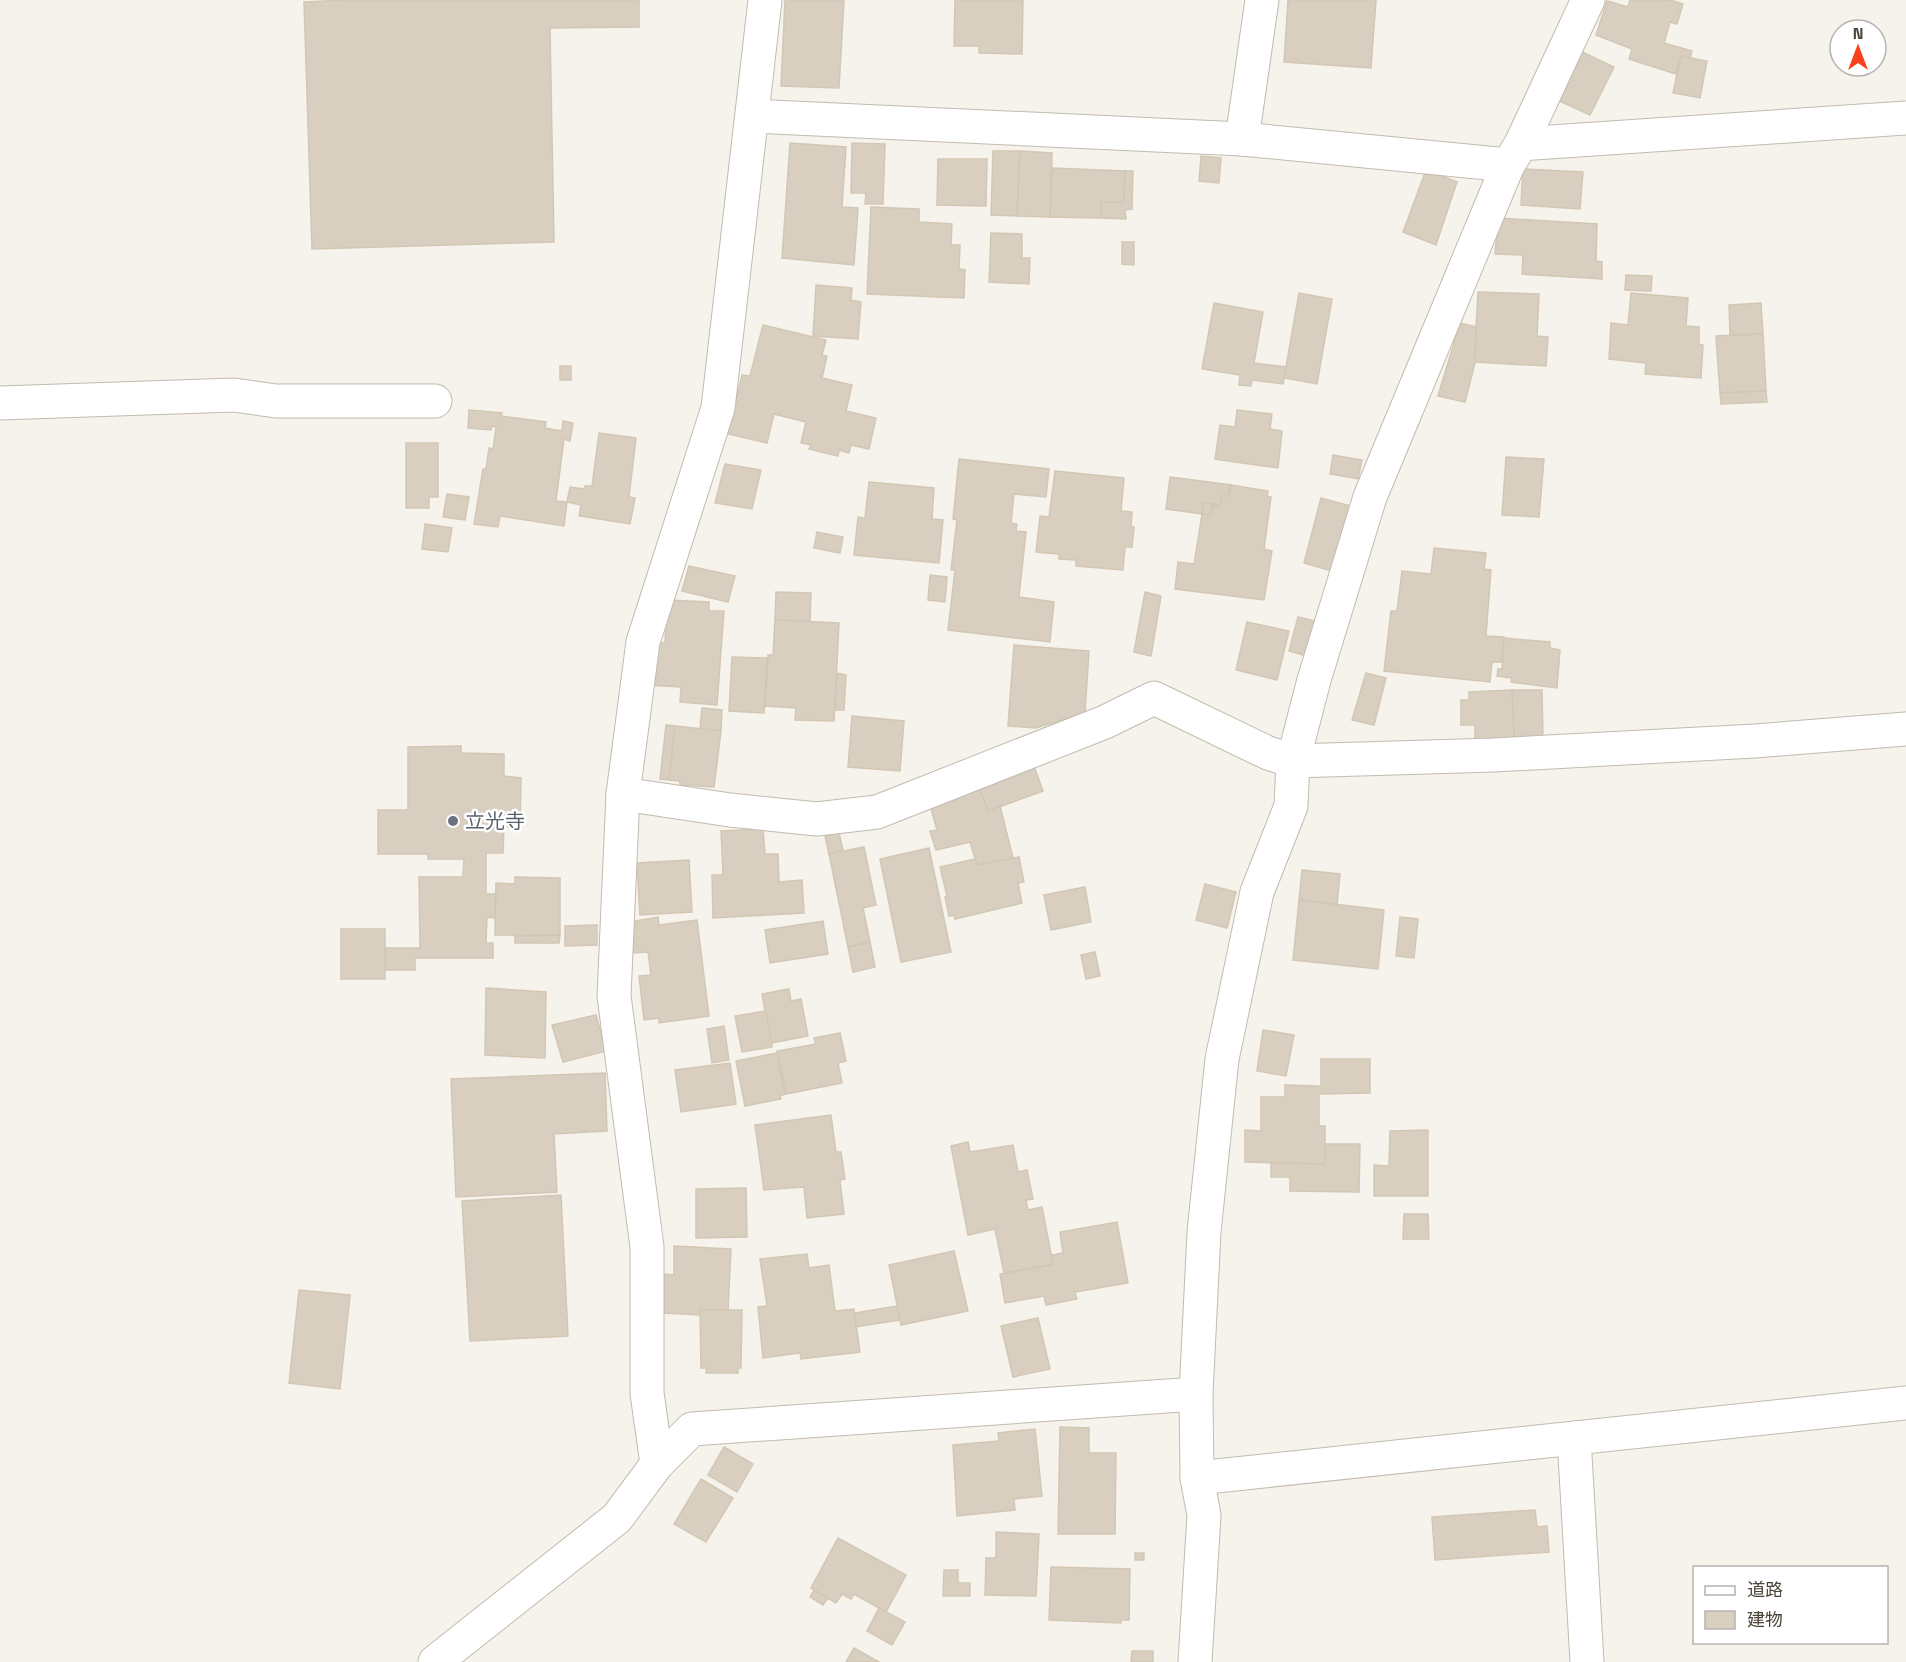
<svg xmlns="http://www.w3.org/2000/svg" width="1906" height="1662" font-family="'Space Grotesk','Noto Sans JP',sans-serif">
	<style>
		.building { fill: #d8cfc1; stroke: #d3c7b4; stroke-width: 1.5 }
		.lines { fill: none; stroke-linecap: round; stroke-linejoin: round }
		.minor-casing { stroke: #c2bbae; stroke-width: 35 }
		.tertiary-casing { stroke: #c2bbae; stroke-width: 35 }
		.minor { stroke: #fff; stroke-width: 33 }
		.tertiary { stroke: #fff; stroke-width: 33 }
		.worship-dot { fill: #6b7280; stroke: #fff; stroke-width: 2 }
		.labels { text-anchor: middle; dominant-baseline: central; stroke-width: 5; stroke-linejoin: round; paint-order: stroke }
		.worship-label { font-size: 20px; fill: #5b616d; stroke: #fff; text-anchor: start }
	</style>
	<rect width="100%" height="100%" fill="#f6f3ec"/>
	<g class="building">
		<path d="M345 0H639V27L550 28 554 242 312 249 304 2Z"/>
		<path d="M785 0H844L839 88 781 86Z"/>
		<path d="M955 0H1023L1022 54 979 53V46H954Z"/>
		<path d="M1288 0H1376L1371 68 1284 62Z"/>
		<path d="M1630 0H1670L1683 4 1677 24 1670 22 1664 43 1692 51 1690 58 1681 56 1676 74 1629 59 1632 49 1596 35 1607 1 1628 7Z"/>
		<path d="M1580 51 1614 67 1590 115 1557 100Z"/>
		<path d="M1681 56 1707 61 1700 98 1673 93Z"/>
		<path d="M790 143 846 147 842 207 858 208 854 265 782 258Z"/>
		<path d="M852 143 885 144 883 204H865L866 193H851Z"/>
		<path d="M993 151H1020L1017 216 991 215Z"/>
		<path d="M1020 151 1052 153 1050 217 1017 216Z"/>
		<path d="M1201 156 1221 158 1219 183 1199 181Z"/>
		<path d="M938 159H987L986 206 937 205Z"/>
		<path d="M1052 168 1125 171 1124 202H1101V218L1050 217Z"/>
		<path d="M1523 169 1583 172 1580 209 1521 205Z"/>
		<path d="M1426 170 1457 182 1436 245 1403 232Z"/>
		<path d="M1125 171H1133L1132 209 1125 210 1126 219 1101 218V202H1124Z"/>
		<path d="M871 207 919 209V222L952 224 951 245H960L959 269 965 270 964 298 867 294Z"/>
		<path d="M1498 218 1597 224 1596 261 1602 262V279L1522 274 1523 255 1495 254Z"/>
		<path d="M991 233 1022 234V258H1030L1029 284 989 282Z"/>
		<path d="M1122 242H1134V265L1122 264Z"/>
		<path d="M1626 275 1652 276 1651 291 1625 290Z"/>
		<path d="M816 285 852 288 851 300 861 302 858 339 813 336Z"/>
		<path d="M1478 292 1539 294 1537 336 1548 337 1546 366 1474 362Z"/>
		<path d="M1299 293 1332 299 1317 384 1284 378Z"/>
		<path d="M1631 293 1688 298 1686 326 1699 327V344L1703 345 1701 378 1645 374 1646 363 1609 359 1611 323 1628 325Z"/>
		<path d="M1214 303 1263 312 1254 363 1286 367 1283 384 1252 380 1251 386 1239 385 1240 375 1202 369Z"/>
		<path d="M1761 303 1763 334 1730 335 1729 305Z"/>
		<path d="M1460 323 1476 327 1475 363 1465 402 1438 396Z"/>
		<path d="M763 325 826 340 822 355 827 356 822 378 852 385 846 411 876 418 869 449 851 445 849 453 839 450 838 456 809 449 811 445 801 443 806 422 774 414 767 443 728 434 742 375 750 376Z"/>
		<path d="M1763 334 1766 391 1720 393 1716 336Z"/>
		<rect x="560" y="366" width="11" height="14"/>
		<path d="M1766 391 1767 402 1721 404 1720 393Z"/>
		<path d="M469 410 502 413 501 416 546 422 545 428 562 431 563 421 573 423 570 441 564 439 556 501 567 502 564 526 500 516 498 527 474 524 483 469H486L489 448 493 449 496 427 492 426 491 430 468 428Z"/>
		<path d="M1237 410 1272 414 1270 429 1282 431 1278 468 1215 459 1220 425 1235 427Z"/>
		<path d="M599 433 636 438 629 497 635 498 630 524 579 516 581 505 567 502 570 487 584 489 585 486H592Z"/>
		<path d="M406 443H438V497H429V508H406Z"/>
		<path d="M1333 455 1362 460 1358 479 1330 474Z"/>
		<path d="M1506 457 1544 459 1539 517 1502 515Z"/>
		<path d="M959 459 1049 469 1046 497 1014 494 1011 523 1017 524 1016 531 1026 532 1019 597 1054 602 1050 642 948 630 955 570H951L957 520 953 519Z"/>
		<path d="M725 464 761 470 752 509 715 503Z"/>
		<path d="M1055 471 1124 478 1121 511 1132 512 1131 527H1134L1132 547H1125L1123 570 1076 566V560L1059 559V554L1036 552 1040 516 1049 517Z"/>
		<path d="M1170 477 1231 485 1229 496H1222L1220 506 1203 503 1202 514 1166 509Z"/>
		<path d="M869 482 934 488 932 519 943 520 939 563 854 555 858 517 865 518Z"/>
		<path d="M1231 485 1268 491 1267 496 1271 497 1264 549 1272 551 1264 600 1175 589 1178 562 1194 564 1202 514 1211 515 1213 504 1220 506 1222 496H1229Z"/>
		<path d="M447 494 469 497 465 520 443 517Z"/>
		<path d="M1321 498 1354 507 1336 572 1304 563Z"/>
		<path d="M1203 503 1213 504 1211 515 1202 514Z"/>
		<path d="M425 524 452 528 448 552 422 549Z"/>
		<path d="M817 532 843 537 840 553 814 548Z"/>
		<path d="M1434 548 1486 553 1484 569 1491 570 1486 636 1504 637 1502 662H1492L1490 682 1384 671 1391 611H1397L1402 571 1431 574Z"/>
		<path d="M689 566 735 576 728 602 682 591Z"/>
		<path d="M930 575 947 577 945 602 928 600Z"/>
		<path d="M776 592 811 593 810 621 775 620Z"/>
		<path d="M1145 592 1161 596 1151 656 1134 652Z"/>
		<path d="M667 600 709 602V611H724L717 705 680 702 681 687 647 685 650 642 665 643Z"/>
		<path d="M1298 617 1323 623 1314 658 1289 651Z"/>
		<path d="M775 620 839 623 834 721 795 720 796 708 765 706 768 655H773Z"/>
		<path d="M1247 622 1289 631 1277 680 1236 670Z"/>
		<path d="M1504 638 1550 642V648L1560 650 1557 688 1511 682 1512 678 1497 676 1498 669H1502Z"/>
		<path d="M1014 645 1089 651 1085 713 1036 728 1008 726Z"/>
		<path d="M732 657 767 658 764 713 729 711Z"/>
		<path d="M837 673 846 675 844 710H835Z"/>
		<path d="M1366 673 1386 678 1374 725 1352 720Z"/>
		<path d="M1512 690H1542L1543 739 1514 740Z"/>
		<path d="M1512 690 1514 740 1475 741V725H1461V700H1469V692Z"/>
		<path d="M702 708 722 710 721 731 700 729Z"/>
		<path d="M852 716 904 721 900 771 848 767Z"/>
		<path d="M666 725 675 726 669 780 660 779Z"/>
		<path d="M675 726 721 731 714 787 680 785V781L669 780Z"/>
		<path d="M461 746V753L504 754V776L521 778 520 827H504L503 853H486V894H495V918L487 917 486 943H493V958H415V970H385V948H420L419 877H463L464 859H428V854H378V810H408V747Z"/>
		<path d="M1034 766 1043 791 988 811 979 788Z"/>
		<path d="M979 788 988 811 1000 806 1013 858 977 865 970 842 936 850 930 831 937 830 930 805Z"/>
		<path d="M763 829 765 854H778L779 882 802 880 804 913 713 918 712 875H723L721 831Z"/>
		<path d="M839 833 843 850 829 854 825 836Z"/>
		<path d="M864 847 876 905 863 908 870 942 848 947 829 854Z"/>
		<path d="M929 848 951 952 901 962 880 859Z"/>
		<path d="M1019 857 1024 882 1018 883 1022 903 955 919 954 915 949 916 945 897 947 896 940 867 975 859 977 865Z"/>
		<path d="M689 860 692 912 640 915 637 863Z"/>
		<path d="M1302 870 1340 874 1337 904 1299 900Z"/>
		<path d="M515 877 560 878V935H495L496 883 515 884Z"/>
		<path d="M1205 884 1236 892 1227 928 1196 920Z"/>
		<path d="M1085 887 1091 922 1051 930 1044 895Z"/>
		<path d="M1299 900 1384 910 1378 969 1293 960Z"/>
		<path d="M658 917 659 925 697 920 709 1016 659 1023V1018L644 1020 639 976 651 975 648 952 632 953 629 922Z"/>
		<path d="M1400 917 1418 919 1414 958 1396 956Z"/>
		<path d="M823 921 828 954 770 963 765 930Z"/>
		<path d="M597 925V945L565 946V926Z"/>
		<rect x="341" y="929" width="44" height="50"/>
		<path d="M560 935 559 943H515V936Z"/>
		<path d="M870 942 875 967 853 972 848 947Z"/>
		<path d="M1095 952 1100 976 1086 979 1081 955Z"/>
		<path d="M486 988 546 992 545 1058 485 1055Z"/>
		<path d="M789 989 791 1001 801 999 808 1036 771 1043 762 994Z"/>
		<path d="M766 1011 772 1047 742 1052 735 1016Z"/>
		<path d="M596 1015 606 1051 563 1062 552 1025Z"/>
		<path d="M724 1026 729 1060 712 1063 707 1029Z"/>
		<path d="M1263 1030 1294 1035 1286 1076 1257 1071Z"/>
		<path d="M840 1033 846 1061 838 1063 842 1083 786 1094 777 1051 816 1044 814 1038Z"/>
		<path d="M777 1053 785 1094 780 1096 781 1099 745 1106 736 1061Z"/>
		<path d="M1321 1059H1370V1093L1321 1094Z"/>
		<path d="M730 1063 736 1104 681 1112 675 1070Z"/>
		<path d="M605 1073 607 1131 554 1134 557 1192 456 1197 451 1079Z"/>
		<path d="M1285 1085 1319 1086V1126H1325V1164L1245 1162V1130L1261 1131V1097H1285Z"/>
		<path d="M831 1115 836 1152H841L845 1179 840 1180 844 1214 807 1218 804 1187 764 1190 755 1125Z"/>
		<path d="M1428 1130V1196H1374V1165L1389 1166 1390 1131Z"/>
		<path d="M968 1142 970 1152 1013 1145 1018 1172 1027 1170 1033 1199 1026 1200 1028 1210 1042 1207 1053 1264 1004 1273 995 1229 968 1235 951 1146Z"/>
		<path d="M1325 1144H1360L1359 1192 1290 1191V1177H1271V1163L1325 1164Z"/>
		<path d="M746 1188 747 1237 696 1238V1189Z"/>
		<path d="M561 1195 568 1336 470 1341 462 1201Z"/>
		<path d="M1404 1214H1428L1429 1239H1403Z"/>
		<path d="M1117 1222 1128 1283 1075 1292 1077 1299 1046 1305 1044 1296 1005 1303 1000 1274 1053 1265 1052 1255 1063 1253 1060 1232Z"/>
		<path d="M674 1246 731 1249 728 1310H700V1315L664 1313V1274L674 1275Z"/>
		<path d="M954 1251 968 1311 901 1325 889 1265Z"/>
		<path d="M807 1254 809 1268 829 1265 835 1311 854 1309 860 1352 801 1359 800 1353 763 1358 758 1307 767 1306 760 1259Z"/>
		<path d="M299 1290 350 1295 340 1389 289 1383Z"/>
		<path d="M897 1306 900 1320 856 1327 854 1313Z"/>
		<path d="M700 1310H742L741 1368H738V1373H706L707 1368H701Z"/>
		<path d="M1038 1318 1050 1369 1013 1377 1001 1326Z"/>
		<path d="M1060 1427 1089 1428V1453H1116L1115 1534H1058Z"/>
		<path d="M1035 1429 1042 1496 1014 1499 1015 1510 957 1516 953 1445 999 1441 998 1433Z"/>
		<path d="M724 1447 753 1464 737 1492 708 1475Z"/>
		<path d="M701 1479 733 1498 706 1542 674 1524Z"/>
		<path d="M1535 1510 1537 1527 1547 1526 1549 1552 1435 1560 1432 1517Z"/>
		<path d="M996 1532 1039 1534 1036 1596 985 1595 986 1558H996Z"/>
		<path d="M838 1538 906 1575 886 1612 854 1594 851 1599 842 1594 836 1603 811 1588Z"/>
		<rect x="1135" y="1553" width="9" height="7"/>
		<path d="M1051 1567 1130 1569 1129 1620H1121V1623L1049 1620Z"/>
		<path d="M944 1570H958V1583H970V1596H943Z"/>
		<path d="M814 1590 828 1598 823 1605 810 1597Z"/>
		<path d="M879 1608 905 1622 892 1645 867 1631Z"/>
		<path d="M854 1648 879 1662H846Z"/>
		<path d="M1132 1651H1153V1662H1131Z"/>
	</g>
	<g class="lines">
		<defs>
			<g id="minor">
				<path d="M753 116 1242 139 1508 165"/>
				<path d="M1242 139 1262 0"/>
				<path d="M1521 144 1906 118"/>
				<path d="M0 403 234 395 276 401H435"/>
				<path d="M623 794 730 810 817 819 877 812 1105 722 1154 698 1268 753 1293 761 1494 755 1755 741 1906 729"/>
				<path d="M1574 1438 1587 1662"/>
				<path d="M657 1464 647 1393V1247L614 996 623 794 643 642 718 408 765 0"/>
				<path d="M435 1662 617 1518 657 1464 692 1429 1196 1394"/>
				<path d="M1195 1662 1204 1515 1197 1478 1196 1394 1204 1232 1222 1059 1257 892 1291 806 1293 761 1314 680 1370 497 1508 165 1521 144 1588 0"/>
			</g>
			<path id="tertiary" d="M1197 1478 1906 1403"/>
		</defs>
		<use href="#minor" class="minor-casing"/>
		<use href="#tertiary" class="tertiary-casing"/>
		<use href="#minor" class="minor"/>
		<use href="#tertiary" class="tertiary"/>
	</g>
	<circle class="worship-dot" cx="453" cy="821" r="6"/>
	<g class="labels">
		<g class="worship-label">
			<text x="465" y="821">立光寺</text>
		</g>
	</g>
	<rect x="1693" y="1566" width="195" height="78" fill="#ffffff" stroke="#b7b4b0" stroke-width="1.5"/>
	<rect x="1705" y="1586" width="30" height="9" fill="#ffffff" stroke="#b7b4b0" stroke-width="1.5"/>
	<text x="1747" y="1596" font-size="18" fill="#4b4439">道路</text>
	<rect x="1705" y="1611" width="30" height="18" fill="#d8cfc1" stroke="#b7b4b0" stroke-width="1.5"/>
	<text x="1747" y="1626" font-size="18" fill="#4b4439">建物</text>
	<g transform="translate(1858 48)"><circle r="28" fill="#ffffff" stroke="#b7b4b0" stroke-width="1.5"/>
	<path d="M0-4.5L10 22L0 15L-10 22Z" fill="#fc3f1d"/>
	<text y="-9" font-size="16" font-weight="bold" text-anchor="middle" fill="#4b4439">N</text>
	</g>
</svg>
